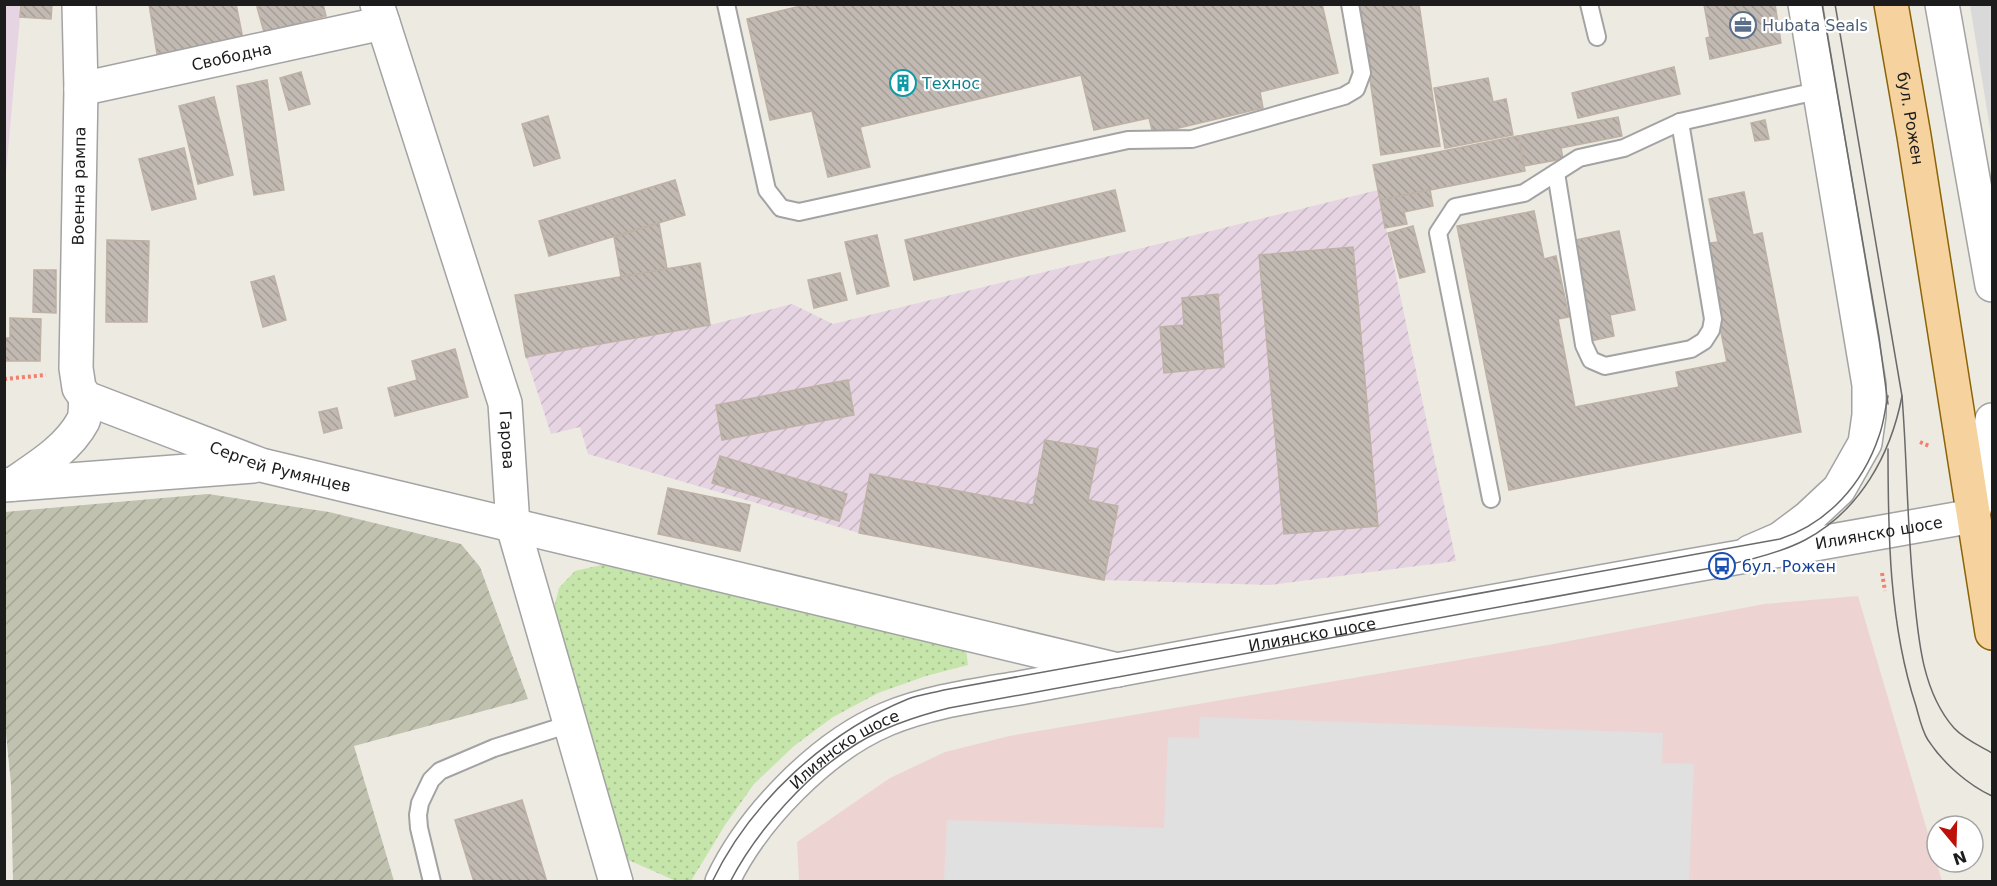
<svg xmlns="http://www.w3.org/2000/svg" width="1997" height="886" font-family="'DejaVu Sans',sans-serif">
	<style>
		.residential { fill: #dad9d9 }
		.commercial { fill: #edd4d2 }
		.industrial { fill: url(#industrial-furrows) }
		.railway { fill: #e6d4e2 }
		.construction { fill: url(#construction-furrows) }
		.grass { fill: url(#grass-dots) }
		.parking { fill: #e0e0e0 }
		.building { fill: url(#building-back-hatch); stroke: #beb1a5; stroke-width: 1.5 }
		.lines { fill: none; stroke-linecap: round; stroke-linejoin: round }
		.service-casing { stroke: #a3a3a3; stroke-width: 20 }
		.minor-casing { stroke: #a3a3a3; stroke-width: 36 }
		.tertiary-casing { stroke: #a3a3a3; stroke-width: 36 }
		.primary-casing { stroke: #8c6408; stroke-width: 36 }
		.path { stroke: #f2806e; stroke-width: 4; stroke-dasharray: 3 3; stroke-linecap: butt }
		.service { stroke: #fff; stroke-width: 16 }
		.minor { stroke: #fff; stroke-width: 33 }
		.tertiary { stroke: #fff; stroke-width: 33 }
		.primary { stroke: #f6d39e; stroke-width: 33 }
		.tram { stroke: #6a6a6a; stroke-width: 1.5 }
		.labels { text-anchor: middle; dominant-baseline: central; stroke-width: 4.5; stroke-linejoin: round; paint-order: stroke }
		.service-label { font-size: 16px; fill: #4e5e75; stroke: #fff; text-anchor: start }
		.street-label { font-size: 16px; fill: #1c1c1c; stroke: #fff }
		.culture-label { font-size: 16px; fill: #0d838f; stroke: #fff; text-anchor: start }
		.transit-label { font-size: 16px; fill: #164399; stroke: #fff; text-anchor: start }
	</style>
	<defs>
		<pattern id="industrial-furrows" width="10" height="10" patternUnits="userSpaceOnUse" patternTransform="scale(1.5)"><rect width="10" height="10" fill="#e6d4e2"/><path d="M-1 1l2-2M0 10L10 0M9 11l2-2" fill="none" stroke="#c5b5c1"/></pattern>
		<pattern id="construction-furrows" width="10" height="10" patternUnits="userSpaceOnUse" patternTransform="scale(1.5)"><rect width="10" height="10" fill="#c0c1ae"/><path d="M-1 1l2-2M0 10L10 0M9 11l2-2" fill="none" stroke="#a4a595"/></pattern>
		<pattern id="grass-dots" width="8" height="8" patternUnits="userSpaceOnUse" patternTransform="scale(1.5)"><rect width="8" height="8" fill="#c5e5aa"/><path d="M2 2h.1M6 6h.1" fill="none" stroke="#a9c492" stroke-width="1.8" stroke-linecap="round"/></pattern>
		<pattern id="building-back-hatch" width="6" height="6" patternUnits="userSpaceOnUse" patternTransform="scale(1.5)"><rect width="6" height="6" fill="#c1b9b2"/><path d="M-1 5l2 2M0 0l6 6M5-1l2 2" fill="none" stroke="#a59e98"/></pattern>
	</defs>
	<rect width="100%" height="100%" fill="#edeae2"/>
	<path class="residential" d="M1970 5H1992V141Z"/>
	<path class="commercial" d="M1858 596 1942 881 799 882 797 842 890 778 945 752 1009 736 1548 645 1764 604Z"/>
	<path class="industrial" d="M1378 190 1456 561 1270 585 1104 580 859 533 588 454 580 427 551 434 526 357 710 325 792 304 833 324Z"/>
	<path class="railway" d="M5 5H21L5 184Z"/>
	<path class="construction" d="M208 494 329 512 461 544 480 567 528 699 354 746 394 881H13L11 784 4 714 5 512Z"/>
	<path class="grass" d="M606 564 966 649 968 665 926 676 878 693 833 717 794 746 754 784 725 825 691 881H676L626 859 553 612 559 588 575 571Z"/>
	<path class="parking" d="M1200 717 1663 733 1662 763 1694 764 1689 881H944L947 820 1164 828 1168 737 1199 738Z"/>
	<g class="building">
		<path d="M21 4H52L51 19 20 17Z"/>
		<path d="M149 4H236L243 39 157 54Z"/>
		<path d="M266 4H323L326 16 264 32 257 7Z"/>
		<path d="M809 4H1322L1338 73 1260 92 1263 108 1153 134 1149 118 1094 130 1081 75 860 127 870 167 828 177 812 111 770 120 747 19Z"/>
		<path d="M1359 4H1419L1440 146 1381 155Z"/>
		<path d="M1775 4 1781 43 1710 59 1706 38 1710 37 1704 5Z"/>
		<path d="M1674 67 1680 94 1578 118 1572 93Z"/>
		<path d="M301 72 310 104 289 110 280 78Z"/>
		<path d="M1488 78 1493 102 1506 99 1513 135 1445 148 1434 88Z"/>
		<path d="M267 80 284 190 254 195 237 86Z"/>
		<path d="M214 97 233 175 198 184 179 106Z"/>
		<path d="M548 116 560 158 534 166 522 124Z"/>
		<path d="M1618 117 1622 136 1561 148 1563 159 1524 166 1518 136Z"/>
		<path d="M1765 120 1769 139 1755 141 1751 123Z"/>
		<path d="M1518 136 1525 171 1380 200 1373 165Z"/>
		<path d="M184 148 196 199 152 210 139 159Z"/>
		<path d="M675 180 685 215 549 256 539 221Z"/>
		<path d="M1115 190 1125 231 914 280 905 240Z"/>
		<path d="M1430 190 1433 206 1404 212 1407 224 1385 228 1380 200Z"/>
		<path d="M1744 192 1753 235 1762 233 1801 432 1509 490 1457 226 1534 211 1544 259 1556 256 1569 317 1558 319 1575 407 1679 387 1676 372 1727 362 1703 244 1718 242 1709 199Z"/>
		<path d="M659 223 667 269 621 277 614 237Z"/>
		<path d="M1413 226 1425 272 1400 278 1388 233Z"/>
		<path d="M1619 231 1635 310 1610 315 1614 336 1590 341 1571 241Z"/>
		<path d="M877 235 889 286 857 294 845 242Z"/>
		<path d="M107 240 149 241 147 322H106Z"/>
		<path d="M1353 247 1378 526 1284 534 1259 255Z"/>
		<path d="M700 263 710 325 526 357 515 295Z"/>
		<path d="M34 270H56V313L33 312Z"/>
		<path d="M840 273 847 300 814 308 808 280Z"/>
		<path d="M274 276 286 320 263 327 251 282Z"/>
		<path d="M1218 294 1224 367 1164 373 1160 327 1184 325 1182 298Z"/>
		<path d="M10 318 41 319 40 361H4V338H10Z"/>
		<path d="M455 349 468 397 395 416 388 388 417 380 412 361Z"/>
		<path d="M848 380 854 415 722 440 716 405Z"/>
		<path d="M337 408 342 428 324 433 319 412Z"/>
		<path d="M1045 440 1098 449 1088 500 1118 506 1104 580 859 533 870 474 1033 505Z"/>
		<path d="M720 456 847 494 839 521 712 483Z"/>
		<path d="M668 488 750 505 740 551 658 534Z"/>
		<path d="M522 800 547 882H474L455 820Z"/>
	</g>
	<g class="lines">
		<defs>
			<g id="service">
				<path d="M726 4 767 190 781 208 799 212 1128 140 1192 139 1344 96 1356 89 1362 73 1350 4"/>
				<path d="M1589 4 1597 37"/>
				<path d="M1556 173 1584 345 1591 360 1605 366 1691 349 1704 341 1711 330 1713 319 1680 122"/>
				<path d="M1491 499 1438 233 1455 207 1524 193 1579 158 1624 148 1680 122 1821 90"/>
				<path d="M432 882 419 828 418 815 420 803 431 780 440 771 494 748 570 724"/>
			</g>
			<g id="minor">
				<path id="s1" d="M79 4 81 89 76 368 79 388 86 398 261 465 1118 670"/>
				<path id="s2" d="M377 4 505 403 513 526 616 882"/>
				<path d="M1942 4 1992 285"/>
				<path id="s3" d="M81 89 383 23"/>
				<path d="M13 484C38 467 68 449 83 421 86 415 85 405 86 398"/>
				<path d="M4 485 253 466"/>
				<path d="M1974 511 1992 420"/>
				<path d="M1750 552 1780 539 1808 518 1839 489 1865 443 1869 415V385L1805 4"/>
			</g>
			<g id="tertiary">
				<path id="s4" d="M722 882C752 818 822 746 887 719 930 701 979 695 1025 687 1093 674 1162 662 1230 649 1478 604 1725 559 1973 516"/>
			</g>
			<g id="primary">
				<path id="s5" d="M1891 4 1914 136 1992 633"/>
			</g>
		</defs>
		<use href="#service" class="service-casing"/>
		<use href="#minor" class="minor-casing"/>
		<use href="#tertiary" class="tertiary-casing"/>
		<use href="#primary" class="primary-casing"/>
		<g class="path">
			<path d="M4 379 46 375"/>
			<path d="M1920 442 1929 446"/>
			<path d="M1882 573 1885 591"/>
		</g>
		<use href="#service" class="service"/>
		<use href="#minor" class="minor"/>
		<use href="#tertiary" class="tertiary"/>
		<use href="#primary" class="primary"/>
		<g class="tram">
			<path d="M1822 4 1879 337 1888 404"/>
			<path d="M1835 4 1902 396C1907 458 1907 521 1913 584 1918 632 1920 689 1954 728 1964 739 1980 746 1992 753"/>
			<path d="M1888 449C1888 534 1889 624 1916 706 1919 717 1922 731 1928 740 1943 763 1968 785 1992 796"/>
			<path d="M712 882C750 802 827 732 908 699 919 695 932 693 944 690L1780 539C1828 523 1863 484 1879 436 1884 423 1885 409 1888 396"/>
			<path d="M730 882C757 830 808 773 858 743 886 726 917 716 949 708L1722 566C1751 560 1780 553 1805 540 1860 511 1891 454 1902 396"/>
		</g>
	</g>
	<defs>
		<symbol id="office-ring" viewBox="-11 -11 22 22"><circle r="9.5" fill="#fff" stroke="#5c6f8a" stroke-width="1.5"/><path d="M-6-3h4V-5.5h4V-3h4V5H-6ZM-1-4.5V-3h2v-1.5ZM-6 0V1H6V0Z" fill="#5c6f8a"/></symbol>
		<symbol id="building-ring" viewBox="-11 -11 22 22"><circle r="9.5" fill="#fff" stroke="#0f9aa8" stroke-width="1.5"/><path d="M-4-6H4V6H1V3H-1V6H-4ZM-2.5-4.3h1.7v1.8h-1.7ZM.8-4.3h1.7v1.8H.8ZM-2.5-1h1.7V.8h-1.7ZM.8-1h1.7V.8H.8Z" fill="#0f9aa8"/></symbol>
		<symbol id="bus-ring" viewBox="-11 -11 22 22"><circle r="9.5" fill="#fff" stroke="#1a4fb4" stroke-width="1.5"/><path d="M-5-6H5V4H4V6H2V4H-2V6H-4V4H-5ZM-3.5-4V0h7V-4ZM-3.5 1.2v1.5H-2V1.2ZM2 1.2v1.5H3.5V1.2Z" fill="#1a4fb4"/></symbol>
	</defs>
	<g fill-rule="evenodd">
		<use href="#office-ring" x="1728" y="10" width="30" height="30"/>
		<use href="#building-ring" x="888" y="68" width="30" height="30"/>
		<use href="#bus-ring" x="1707" y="551" width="30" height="30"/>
	</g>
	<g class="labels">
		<g class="service-label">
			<text x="1762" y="25">Hubata Seals</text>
		</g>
		<g class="street-label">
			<text stroke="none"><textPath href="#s3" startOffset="154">Свободна</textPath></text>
			<text stroke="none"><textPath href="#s5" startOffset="116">бул. Рожен</textPath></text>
			<text transform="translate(79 186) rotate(-89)">Военна рампа</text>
			<text stroke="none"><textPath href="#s2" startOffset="456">Гарова</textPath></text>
			<text stroke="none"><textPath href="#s1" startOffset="603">Сергей Румянцев</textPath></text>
			<text stroke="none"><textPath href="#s4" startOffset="1246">Илиянско шосе</textPath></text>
			<text stroke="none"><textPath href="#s4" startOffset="670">Илиянско шосе</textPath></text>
			<text stroke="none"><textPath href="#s4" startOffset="184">Илиянско шосе</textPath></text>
		</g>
		<g class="culture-label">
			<text x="922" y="83">Технос</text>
		</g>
		<g class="transit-label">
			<text x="1742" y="566">бул. Рожен</text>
		</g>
	</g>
	<rect width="1997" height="886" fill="none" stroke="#1c1c1c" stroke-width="12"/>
	<g transform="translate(1955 844) rotate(161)"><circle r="28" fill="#ffffff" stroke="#a4a4a4" stroke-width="1.5"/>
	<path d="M0-4.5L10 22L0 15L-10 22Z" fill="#bd100b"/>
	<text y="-9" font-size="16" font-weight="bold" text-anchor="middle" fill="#1c1c1c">N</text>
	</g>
</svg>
